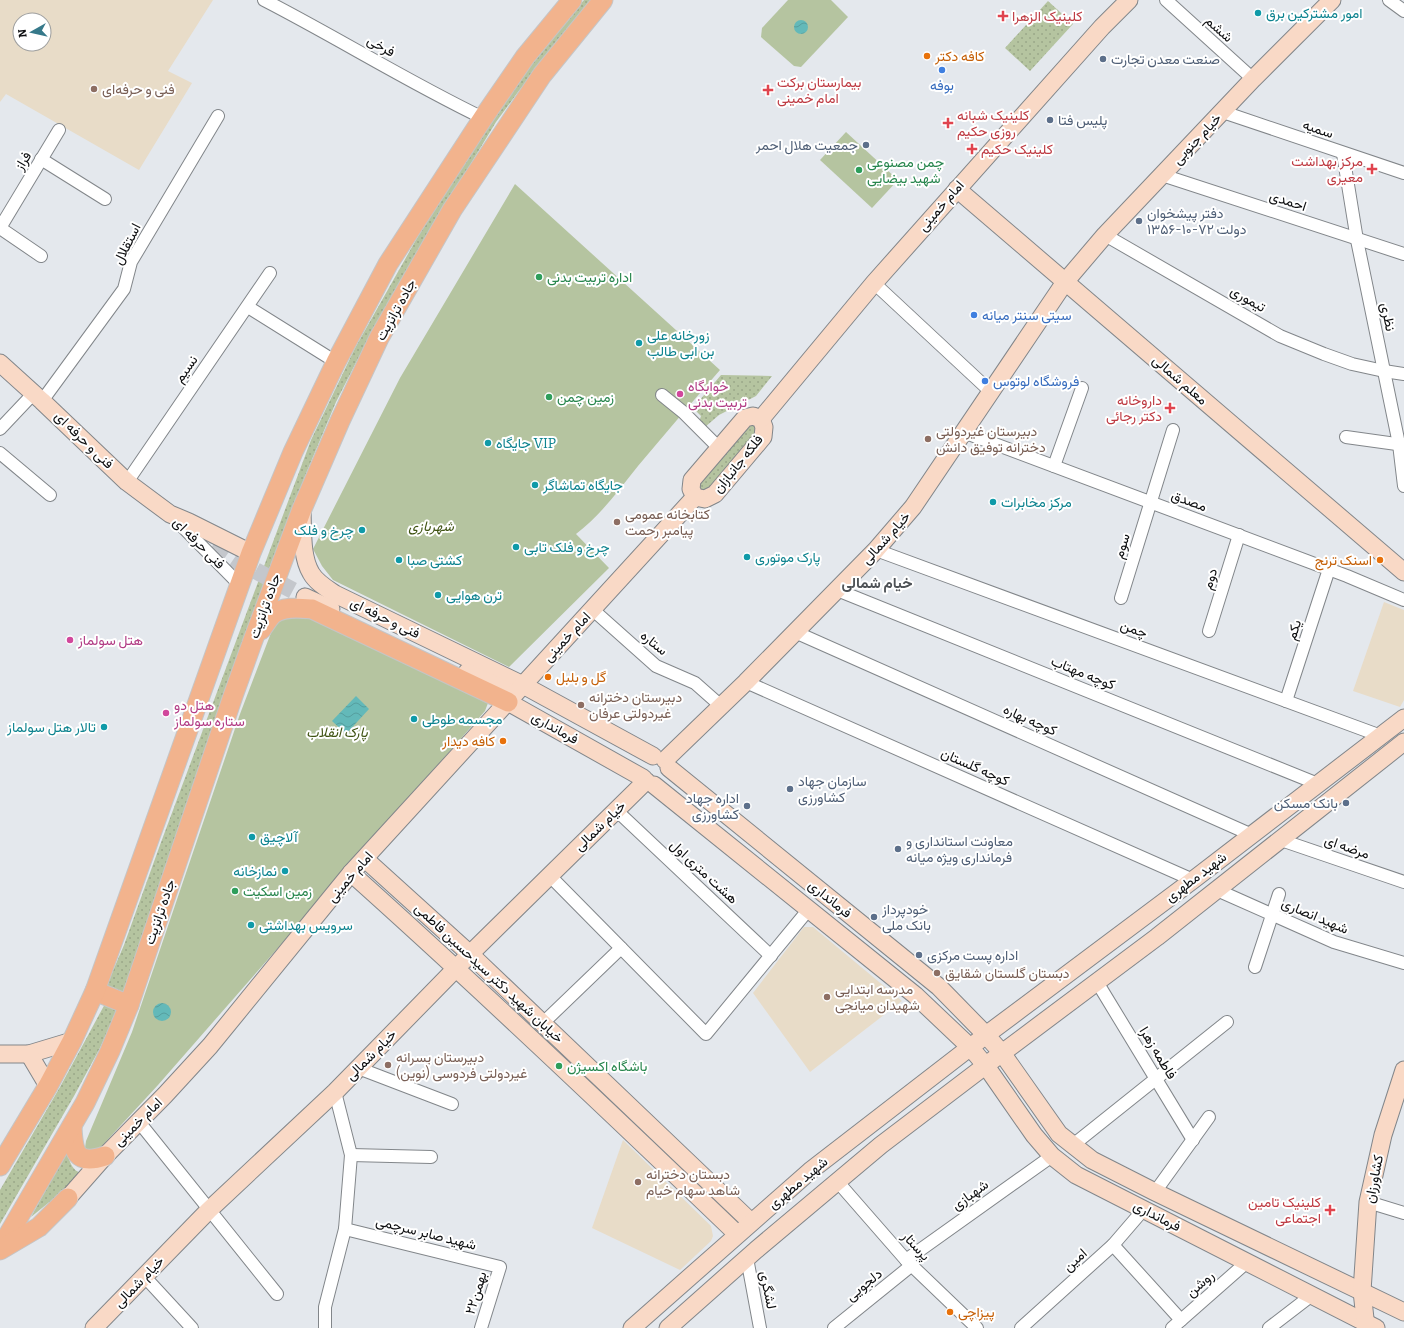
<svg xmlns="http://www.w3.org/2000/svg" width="1404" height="1328" font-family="Bitter,Vazirmatn,serif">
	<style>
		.education { fill: #e8dcc8; fill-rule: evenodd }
		.grass { fill: url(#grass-dots) }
		.park { fill: #b5c4a0 }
		.water { fill: url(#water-waves) }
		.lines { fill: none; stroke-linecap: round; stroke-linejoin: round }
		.secondary-tunnel { stroke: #c4c7cc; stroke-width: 17; stroke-dasharray: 17 8; stroke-linecap: butt }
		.street-casing { stroke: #82868a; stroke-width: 14 }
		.secondary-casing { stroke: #82868a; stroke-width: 19 }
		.primary-casing { stroke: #c5c5c6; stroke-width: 21 }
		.street { stroke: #fff; stroke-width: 12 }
		.secondary { stroke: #f9d9c6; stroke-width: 17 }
		.primary { stroke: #f2b38d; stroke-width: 19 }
		.culture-dot { fill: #0f9aa8; stroke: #fff; stroke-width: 1.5 }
		.health-dot { fill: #e0444e; stroke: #fff; stroke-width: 1.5 }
		.food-dot { fill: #e8710a; stroke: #fff; stroke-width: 1.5 }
		.service-dot { fill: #5c6f8a; stroke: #fff; stroke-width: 1.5 }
		.shop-dot { fill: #3f7fe0; stroke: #fff; stroke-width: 1.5 }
		.education-dot { fill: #8d6e63; stroke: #fff; stroke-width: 1.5 }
		.leisure-dot { fill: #2e9e5b; stroke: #fff; stroke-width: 1.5 }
		.hotel-dot { fill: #d1479c; stroke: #fff; stroke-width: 1.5 }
		.labels { text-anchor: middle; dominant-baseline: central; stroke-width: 4; stroke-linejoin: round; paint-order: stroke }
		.culture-label { font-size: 14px; fill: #0d838f; stroke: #fff; text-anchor: start }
		.health-label { font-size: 14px; fill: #be3a42; stroke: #fff; text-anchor: start }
		.street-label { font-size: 14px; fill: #0d0e10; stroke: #fff }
		.food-label { font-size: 14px; fill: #c56008; stroke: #fff; text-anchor: start }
		.service-label { font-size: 14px; fill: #4e5e75; stroke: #fff; text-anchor: start }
		.shop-label { font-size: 14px; fill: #366cbe; stroke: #fff; text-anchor: start }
		.education-label { font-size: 14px; fill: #785e54; stroke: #fff; text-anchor: start }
		.leisure-label { font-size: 14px; fill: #27864d; stroke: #fff; text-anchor: start }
		.hotel-label { font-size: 14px; fill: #b23c85; stroke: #fff; text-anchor: start }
		.park-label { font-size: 14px; font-style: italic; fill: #3e5211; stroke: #fff }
		.neighbourhood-label { font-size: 15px; font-weight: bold; fill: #4e5256; stroke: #fff }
	</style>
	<defs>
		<pattern id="grass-dots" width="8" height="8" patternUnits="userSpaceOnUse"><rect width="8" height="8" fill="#b5c4a0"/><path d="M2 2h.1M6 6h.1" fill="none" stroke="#9aa789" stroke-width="1.8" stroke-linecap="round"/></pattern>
		<pattern id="water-waves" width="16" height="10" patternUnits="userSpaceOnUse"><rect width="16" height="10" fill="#63b9b9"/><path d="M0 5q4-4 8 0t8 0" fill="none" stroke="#559e9e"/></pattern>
	</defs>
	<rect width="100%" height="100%" fill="#e4e8ed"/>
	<g class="education">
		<path d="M0 0H213L168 71 192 83 139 170 6 94 0 102ZM20 20H44V44H20Z"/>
		<path d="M1384 602 1404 610V700L1400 707 1353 691Z"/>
		<path d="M804 927H813L902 1001 810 1072 753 993Z"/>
		<path d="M623 1140 711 1226 713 1236 711 1241 680 1270 592 1228Z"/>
	</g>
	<g class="grass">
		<path d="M584 0H595L562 37 518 92 496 122 406 271 370 335 336 402 305 476 203 754 160 888 122 995 113 987H106L124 945 160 845 311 440 355 348 430 215 492 116 566 20Z"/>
		<path d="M1048 1 1073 24 1030 71 1005 48Z"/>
		<path d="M721 375 772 376 756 396 719 415 705 427 699 422 701 416 693 408Z"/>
		<path d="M746 422 761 428 705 495 694 483Z"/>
		<path d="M106 1002 118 1008 100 1048 74 1096 0 1224V1190L60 1087Z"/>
		<path d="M67 1151C69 1161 73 1174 85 1173L31 1217Z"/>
	</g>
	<g class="park">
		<path d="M788 0H831L848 17 801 67 794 66 761 37 762 28Z"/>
		<path d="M846 132 898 180 872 208 820 160Z"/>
		<path d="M515 184 720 370C692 402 665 434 638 466 619 490 600 516 576 534L609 568 509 667 333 580 322 566 313 549 400 378Z"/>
		<path d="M303 614 488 703 485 711 158 1085 99 1149 88 1152 85 1148 86 1141 132 1032 240 714 274 625 277 620Z"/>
	</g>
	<g class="water">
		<circle cx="801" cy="27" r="7"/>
		<path d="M356 696 369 709 346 734 332 721Z"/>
		<circle cx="162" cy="1012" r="9"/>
	</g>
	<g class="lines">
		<path class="secondary-tunnel" d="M193 530 241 563 305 597"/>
		<defs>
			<g id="street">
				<path d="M264 0C338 38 408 82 483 118"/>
				<path d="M1166 0 1253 79"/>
				<path d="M1389 0 1404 11"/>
				<path d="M1223 112 1404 173"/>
				<path d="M1343 154 1357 240 1399 444 1404 486"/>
				<path d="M41 159 105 199"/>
				<path d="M1162 175 1404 254"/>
				<path d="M0 228 59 130"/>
				<path d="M0 228 41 256"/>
				<path d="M1105 235 1280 336 1324 354 1352 364 1384 371 1404 374"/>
				<path d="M874 283 990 391"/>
				<path d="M248 307 336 362"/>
				<path d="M662 395 683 412 719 448"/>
				<path d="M42 401 124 289 131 262 218 116"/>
				<path d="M0 429 34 393"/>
				<path d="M963 432 1347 576 1404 600"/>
				<path d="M1346 437 1404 445"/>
				<path d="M0 453 50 495"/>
				<path d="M1054 466 1082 388"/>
				<path d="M127 482 270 273"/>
				<path d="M174 518 240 585"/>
				<path d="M876 550 1381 736"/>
				<path d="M837 590 1318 784"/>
				<path d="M1121 598 1173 430"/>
				<path d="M592 609 656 666 695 683 721 706"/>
				<path d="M1209 631 1239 535"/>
				<path d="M795 632 1252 835"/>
				<path d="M746 682 1193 880"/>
				<path d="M1286 701 1329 569"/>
				<path d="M616 810 771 956"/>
				<path d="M1281 840 1404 882"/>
				<path d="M549 875 706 1034 809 909"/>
				<path d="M1217 890 1334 942 1404 963"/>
				<path d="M1255 967 1279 894"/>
				<path d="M1097 982 1193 1140"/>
				<path d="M543 1023 621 948"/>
				<path d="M358 1068 452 1104"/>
				<path d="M139 1122 277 1294"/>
				<path d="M1073 1145 1227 1022"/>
				<path d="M351 1155 431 1157"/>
				<path d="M837 1181 906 1260 977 1328"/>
				<path d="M1155 1192 1209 1117"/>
				<path d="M1368 1202 1404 1213"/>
				<path d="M345 1229 500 1267 481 1328"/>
				<path d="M1113 1245 1181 1320"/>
				<path d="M747 1258 760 1328"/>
				<path d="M906 1260 1052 1156"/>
				<path d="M144 1276 192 1328"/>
				<path d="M325 1328V1307L345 1229 351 1155 335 1092"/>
				<path d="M834 1328 912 1265"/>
				<path d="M1021 1328 1113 1245 1144 1209"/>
				<path d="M1172 1328 1247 1262"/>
				<path d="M1269 1328 1312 1295"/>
			</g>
			<g id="secondary">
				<path d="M957 189 1404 572"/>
				<path d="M0 363 42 401 127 482 170 514 189 522 251 553"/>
				<path d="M753 416 761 419 764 427 763 437 715 494 705 499 695 497 691 489 692 480 745 418Z"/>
				<path d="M761 419 874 283 1102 27 1129 0"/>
				<path d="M302 511C303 531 301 556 311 573 316 582 326 588 335 594L523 685 653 756"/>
				<path d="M305 597 331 609"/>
				<path d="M467 672 514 694"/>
				<path d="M508 702 643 778"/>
				<path d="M665 760 746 682 876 550 913 507 1065 282 1105 235 1253 79 1332 0"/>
				<path d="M669 768 939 987 986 1035 1002 1053 1059 1134 1092 1160 1155 1192 1404 1312"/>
				<path d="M654 785 915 995 970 1047 986 1066 1034 1135 1052 1156 1076 1175 1376 1328"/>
				<path d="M365 859 470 954 751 1222"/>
				<path d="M351 873C483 991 610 1112 737 1234"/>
				<path d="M0 1054H29L72 1041"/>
				<path d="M29 1054 48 1086"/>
				<path d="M68 1198 105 1156 165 1095 210 1046 351 873 695 497"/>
				<path d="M94 1328 209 1210 335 1092 470 954 646 781"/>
				<path d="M632 1328 810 1171 986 1035 1193 880 1404 718"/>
				<path d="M668 1328 756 1250 881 1145 1002 1053 1157 937 1404 742"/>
				<path d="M1366 1328 1362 1291 1368 1202 1383 1135 1404 1070"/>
			</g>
			<g id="primary">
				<path d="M261 630C264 626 268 619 272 615 282 606 300 608 312 609L508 702"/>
				<path d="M95 991 129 1005"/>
				<path d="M72 1126C73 1151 75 1166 105 1156"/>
				<path d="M0 1166 48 1086 72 1041 95 991 251 553 293 452 336 362 388 264 483 118 525 57 572 0"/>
				<path d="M0 1249 85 1103 110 1051 129 1005 233 696 252 643 302 509 340 421 379 338 452 210 542 75 603 0"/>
				<path d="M0 1250 39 1227 68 1198"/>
			</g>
		</defs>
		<use href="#street" class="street-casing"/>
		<use href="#secondary" class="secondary-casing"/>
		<use href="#primary" class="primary-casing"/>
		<use href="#street" class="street"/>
		<use href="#secondary" class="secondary"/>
		<use href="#primary" class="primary"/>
	</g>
	<g class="culture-dot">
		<circle cx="1258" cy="13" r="4"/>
		<circle cx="639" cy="343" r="4"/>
		<circle cx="488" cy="443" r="4"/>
		<circle cx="535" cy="485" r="4"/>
		<circle cx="993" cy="502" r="4"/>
		<circle cx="362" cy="530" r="4"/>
		<circle cx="516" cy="547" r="4"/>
		<circle cx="747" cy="557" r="4"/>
		<circle cx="399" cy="560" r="4"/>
		<circle cx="438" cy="595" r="4"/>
		<circle cx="414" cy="719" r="4"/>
		<circle cx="104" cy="727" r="4"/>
		<circle cx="252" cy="837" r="4"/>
		<circle cx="285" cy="871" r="4"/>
		<circle cx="251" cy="925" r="4"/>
	</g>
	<g class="health-dot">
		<path d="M1001 10h4v4h4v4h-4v4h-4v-4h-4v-4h4z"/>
		<path d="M766 84h4v4h4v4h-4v4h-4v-4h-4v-4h4z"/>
		<path d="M946 117h4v4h4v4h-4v4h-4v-4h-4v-4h4z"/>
		<path d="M970 143h4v4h4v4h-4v4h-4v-4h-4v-4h4z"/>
		<path d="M1370 163h4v4h4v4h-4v4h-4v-4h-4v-4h4z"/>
		<path d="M1168 402h4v4h4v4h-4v4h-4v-4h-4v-4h4z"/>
		<path d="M1328 1204h4v4h4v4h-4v4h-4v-4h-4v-4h4z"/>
	</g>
	<g class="food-dot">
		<circle cx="927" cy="56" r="4"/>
		<circle cx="1380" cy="560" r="4"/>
		<circle cx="548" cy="677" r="4"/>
		<circle cx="503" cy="741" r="4"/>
		<circle cx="950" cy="1312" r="4"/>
	</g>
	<g class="service-dot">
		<circle cx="1103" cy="59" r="4"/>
		<circle cx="1050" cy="120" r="4"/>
		<circle cx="866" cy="145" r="4"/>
		<circle cx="1139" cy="221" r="4"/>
		<circle cx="790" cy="789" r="4"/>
		<circle cx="1346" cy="803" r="4"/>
		<circle cx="747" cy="806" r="4"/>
		<circle cx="898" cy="849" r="4"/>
		<circle cx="874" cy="917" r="4"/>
		<circle cx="919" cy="955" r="4"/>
	</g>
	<g class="shop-dot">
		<circle cx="942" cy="70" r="4"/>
		<circle cx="974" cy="315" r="4"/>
		<circle cx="985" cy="381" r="4"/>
	</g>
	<g class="education-dot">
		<circle cx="94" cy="89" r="4"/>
		<circle cx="928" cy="439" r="4"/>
		<circle cx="617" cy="522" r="4"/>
		<circle cx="581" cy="705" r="4"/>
		<circle cx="937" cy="973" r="4"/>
		<circle cx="827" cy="997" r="4"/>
		<circle cx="388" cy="1065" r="4"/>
		<circle cx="638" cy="1182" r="4"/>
	</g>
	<g class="leisure-dot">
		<circle cx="859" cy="170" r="4"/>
		<circle cx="539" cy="277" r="4"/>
		<circle cx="549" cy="397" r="4"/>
		<circle cx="235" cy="891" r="4"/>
		<circle cx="559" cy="1066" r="4"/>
	</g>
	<g class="hotel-dot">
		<circle cx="680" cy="394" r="4"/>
		<circle cx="70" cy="640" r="4"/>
		<circle cx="166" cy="713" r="4"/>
	</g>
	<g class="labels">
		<g class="culture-label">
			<text x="1266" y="13">امور مشترکین برق</text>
			<text x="647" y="335">زورخانه علی<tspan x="647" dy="16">بن ابی طالب</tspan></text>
			<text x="496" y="443">جایگاه VIP</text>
			<text x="543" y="485">جایگاه تماشاگر</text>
			<text x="1001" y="502">مرکز مخابرات</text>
			<text x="354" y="530" text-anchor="end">چرخ و فلک</text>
			<text x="524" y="547">چرخ و فلک تابی</text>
			<text x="755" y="557">پارک موتوری</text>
			<text x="407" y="560">کشتی صبا</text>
			<text x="446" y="595">ترن هوایی</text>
			<text x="422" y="719">مجسمه طوطی</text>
			<text x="96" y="727" text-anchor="end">تالار هتل سولماز</text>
			<text x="260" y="837">آلاچیق</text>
			<text x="277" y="871" text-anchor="end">نمازخانه</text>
			<text x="259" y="925">سرویس بهداشتی</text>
		</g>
		<g class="health-label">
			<text x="1012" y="16">کلینیک الزهرا</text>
			<text x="777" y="82">بیمارستان برکت<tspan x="777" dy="16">امام خمینی</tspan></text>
			<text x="957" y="115">کلینیک شبانه<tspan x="957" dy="16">روزی حکیم</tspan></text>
			<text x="981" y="149">کلینیک حکیم</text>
			<text x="1363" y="161" text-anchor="end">مرکز بهداشت<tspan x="1363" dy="16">معیری</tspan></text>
			<text x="1162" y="400" text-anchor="end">داروخانه<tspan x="1162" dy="16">دکتر رجائی</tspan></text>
			<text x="1321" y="1202" text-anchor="end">کلینیک تامین<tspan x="1321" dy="16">اجتماعی</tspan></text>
		</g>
		<g class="street-label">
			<text transform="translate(1219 29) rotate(42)">ششم</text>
			<text transform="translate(381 46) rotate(29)">فرخی</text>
			<text transform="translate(1318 129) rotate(19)">سميه</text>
			<text transform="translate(1197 139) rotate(-47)">خیام جنوبی</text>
			<text transform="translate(23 161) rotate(-59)">فراز</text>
			<text transform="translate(1288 201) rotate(18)">احمدی</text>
			<text transform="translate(941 206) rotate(-49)">امام خمینی</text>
			<text transform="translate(127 244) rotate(-63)">استقلال</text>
			<text transform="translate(1248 299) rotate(30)">تیموری</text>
			<text transform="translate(396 310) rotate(-61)">جاده ترانزیت</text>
			<text transform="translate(1388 317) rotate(79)">نظری</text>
			<text transform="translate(186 369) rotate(-55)">نسيم</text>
			<text transform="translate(1180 380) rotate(41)">معلم شمالی</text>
			<text transform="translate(84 440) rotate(44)">فنی و حرفه ای</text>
			<text transform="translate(738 464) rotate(-51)">فلکه جانبازان</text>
			<text transform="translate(1189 501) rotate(20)">مصدق</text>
			<text transform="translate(886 538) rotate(-48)">خیام شمالی</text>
			<text transform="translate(199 543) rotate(45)">فنی حرفه ای</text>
			<text transform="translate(1122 546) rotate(-73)">سوم</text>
			<text transform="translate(1210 579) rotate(-73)">دوم</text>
			<text transform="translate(265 606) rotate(-70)">جاده ترانزیت</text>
			<text transform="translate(385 618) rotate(26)">فنی و حرفه ای</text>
			<text transform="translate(1134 629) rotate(20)">چمن</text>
			<text transform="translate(1294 630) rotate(-72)">یکم</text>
			<text transform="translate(567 637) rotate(-47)">امام خمینی</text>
			<text transform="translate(654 643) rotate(39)">ستاره</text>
			<text transform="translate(1083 673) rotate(22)">کوچه مهتاب</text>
			<text transform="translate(1030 720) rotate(24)">کوچه بهاره</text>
			<text transform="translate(555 728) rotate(29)">فرمانداری</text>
			<text transform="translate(975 767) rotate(24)">کوچه گلستان</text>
			<text transform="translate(600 826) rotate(-44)">خیام شمالی</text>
			<text transform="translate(1347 847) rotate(19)">مرضه ای</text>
			<text transform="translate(704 872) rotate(43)">هشت متری اول</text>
			<text transform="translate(350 877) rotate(-49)">امام خمینی</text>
			<text transform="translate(1196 877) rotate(-37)">شهید مطهری</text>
			<text transform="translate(830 899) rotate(39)">فرمانداری</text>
			<text transform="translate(160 912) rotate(-71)">جاده ترانزیت</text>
			<text transform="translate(1315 916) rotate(23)">شهید انصاری</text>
			<text transform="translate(489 973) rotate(43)">خیابان شهید دکتر سیدحسین فاطمی</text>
			<text transform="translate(1158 1053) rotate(59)">فاطمه زهرا</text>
			<text transform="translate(371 1055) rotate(-45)">خیام شمالی</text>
			<text transform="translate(138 1122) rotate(-45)">امام خمینی</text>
			<text transform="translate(1374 1179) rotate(-79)">کشاورزان</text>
			<text transform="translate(798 1183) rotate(-40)">شهید مطهری</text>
			<text transform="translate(970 1195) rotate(-36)">شهبازی</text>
			<text transform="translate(1157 1216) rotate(27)">فرمانداری</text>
			<text transform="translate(426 1233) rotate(14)">شهید صابر سرچمی</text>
			<text transform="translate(916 1246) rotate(47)">پرستار</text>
			<text transform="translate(1075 1260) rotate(-42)">امین</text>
			<text transform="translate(139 1282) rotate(-46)">خیام شمالی</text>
			<text transform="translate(1200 1284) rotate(-41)">روشن</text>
			<text transform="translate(864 1285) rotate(-39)">دلجویی</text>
			<text transform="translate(768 1290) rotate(79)">لشگری</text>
			<text transform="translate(476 1293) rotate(-73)">۲۲بهمن</text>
		</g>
		<g class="food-label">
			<text x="935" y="56">کافه دکتر</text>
			<text x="1372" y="560" text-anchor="end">اسنک ترنج</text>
			<text x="556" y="677">گل و بلبل</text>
			<text x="495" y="741" text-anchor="end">کافه دیدار</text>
			<text x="958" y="1312">پیزاچی</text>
		</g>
		<g class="service-label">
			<text x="1111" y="59">صنعت معدن تجارت</text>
			<text x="1058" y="120">پلیس فتا</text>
			<text x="858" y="145" text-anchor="end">جمعیت هلال احمر</text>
			<text x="1147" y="213">دفتر پیشخوان<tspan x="1147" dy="16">دولت ۷۲-۱۰-۱۳۵۶</tspan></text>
			<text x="798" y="781">سازمان جهاد<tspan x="798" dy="16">کشاورزی</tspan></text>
			<text x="739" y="798" text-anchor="end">اداره جهاد<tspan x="739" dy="16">کشاورزی</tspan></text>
			<text x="1338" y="803" text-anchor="end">بانک مسکن</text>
			<text x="906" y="841">معاونت استانداری و<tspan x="906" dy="16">فرمانداری ویژه میانه</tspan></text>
			<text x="882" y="909">خودپرداز<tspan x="882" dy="16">بانک ملی</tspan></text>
			<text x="927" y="955">اداره پست مرکزی</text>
		</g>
		<g class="shop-label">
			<text x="942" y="85" text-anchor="middle">بوفه</text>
			<text x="982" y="315">سیتی سنتر میانه</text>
			<text x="993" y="381">فروشگاه لوتوس</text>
		</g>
		<g class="education-label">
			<text x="102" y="89">فنی و حرفه‌ای</text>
			<text x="936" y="431">دبیرستان غیردولتی<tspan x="936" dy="16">دخترانه توفیق دانش</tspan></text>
			<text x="625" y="514">کتابخانه عمومی<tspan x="625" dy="16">پیامبر رحمت</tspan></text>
			<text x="589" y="697">دبیرستان دخترانه<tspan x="589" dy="16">غیردولتی عرفان</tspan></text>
			<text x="945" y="973">دبستان گلستان شقایق</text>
			<text x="835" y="989">مدرسه ابتدایی<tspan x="835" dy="16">شهیدان میانجی</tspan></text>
			<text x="396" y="1057">دبیرستان پسرانه<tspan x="396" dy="16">غیردولتی فردوسی (نوین)</tspan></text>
			<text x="646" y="1174">دبستان دخترانه<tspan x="646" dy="16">شاهد سهام خیام</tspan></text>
		</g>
		<g class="leisure-label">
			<text x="867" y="162">چمن مصنوعی<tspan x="867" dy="16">شهید بیضایی</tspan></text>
			<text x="547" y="277">اداره تربیت بدنی</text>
			<text x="557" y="397">زمین چمن</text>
			<text x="243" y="891">زمین اسکیت</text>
			<text x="567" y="1066">باشگاه اکسیژن</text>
		</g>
		<g class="hotel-label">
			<text x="688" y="386">خوابگاه<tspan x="688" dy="16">تربیت بدنی</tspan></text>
			<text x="78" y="640">هتل سولماز</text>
			<text x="174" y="705">هتل دو<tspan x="174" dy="16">ستاره سولماز</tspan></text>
		</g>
		<g class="park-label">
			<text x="431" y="526">شهربازی</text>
			<text x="337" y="732">پارک انقلاب</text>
		</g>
		<g class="neighbourhood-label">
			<text x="877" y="583">خیام شمالی</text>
		</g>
	</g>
	<g transform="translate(32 32) rotate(262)"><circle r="19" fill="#ffffff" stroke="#9e9f9f"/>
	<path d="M0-3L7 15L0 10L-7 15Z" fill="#36798a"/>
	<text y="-6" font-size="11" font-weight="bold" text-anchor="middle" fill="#0d0e10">N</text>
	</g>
</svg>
